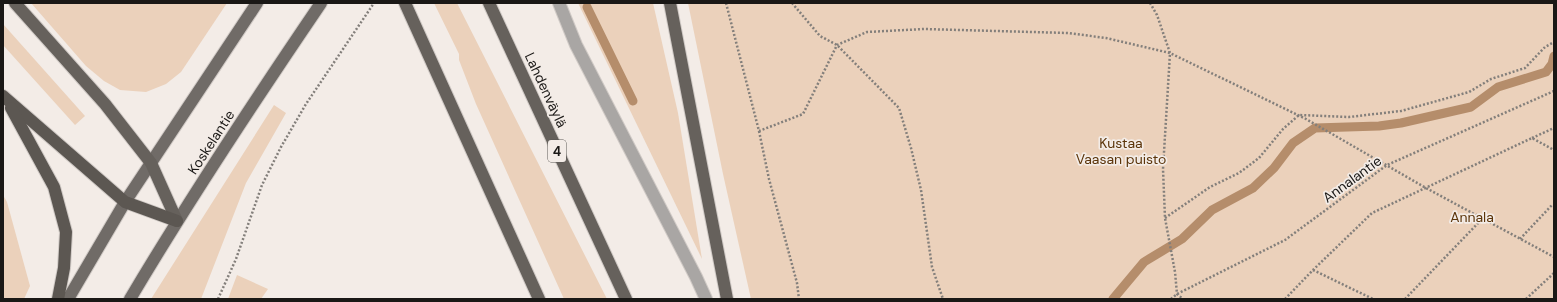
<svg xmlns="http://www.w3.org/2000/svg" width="1557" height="302" font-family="'DM Sans',sans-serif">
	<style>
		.green { fill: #ebd1bb }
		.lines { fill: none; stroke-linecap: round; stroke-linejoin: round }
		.stream { stroke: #b58d6b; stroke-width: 9 }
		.service-casing { stroke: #d0cac6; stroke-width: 14 }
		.primary-casing { stroke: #d0cac6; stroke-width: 14 }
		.trunk-casing { stroke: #d0cac6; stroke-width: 14 }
		.motorway-casing { stroke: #d0cac6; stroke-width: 14 }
		.path { stroke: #837f7b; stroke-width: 2.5; stroke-dasharray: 2 2; stroke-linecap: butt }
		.service { stroke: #a9a6a4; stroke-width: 12 }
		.primary { stroke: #706b67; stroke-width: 12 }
		.trunk { stroke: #66615c; stroke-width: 12 }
		.motorway { stroke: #5c5752; stroke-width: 12 }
		.labels { text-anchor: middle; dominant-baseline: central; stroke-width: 3.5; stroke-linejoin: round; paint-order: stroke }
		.shield { fill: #f3ece7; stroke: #5b5855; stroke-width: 1 }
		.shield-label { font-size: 13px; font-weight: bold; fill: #1a1816 }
		.street-label { font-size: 14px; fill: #1a1816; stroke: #f3ece7 }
		.park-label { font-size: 14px; fill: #5c350a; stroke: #f3ece7 }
	</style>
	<rect width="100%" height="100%" fill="#f3ece7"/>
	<g class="green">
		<path d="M31 3H227L181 72 166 84 146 92 120 90 104 81 86 66Z"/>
		<path d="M434 3H457L607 299H564L476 104 459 60V54Z"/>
		<path d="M578 3H653L678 113 702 259Z"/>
		<path d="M688 3H1554V299H751L723 174Z"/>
		<path d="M3 24 85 116 75 125 3 45Z"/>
		<path d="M274 105 286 113 246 183 201 299H151Z"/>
		<path d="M3 195 7 202 30 286 24 299H3Z"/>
		<path d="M237 275 268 289 261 299H228Z"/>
	</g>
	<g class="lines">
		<g class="stream">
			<path d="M587 7 633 101"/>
			<path d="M1113 299 1144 262 1182 239 1212 210 1253 188 1274 168 1293 143 1315 128 1379 126 1401 123 1471 107 1498 87 1546 72 1552 64 1554 56"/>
		</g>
		<defs>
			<path id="service" d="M559 3 576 45 696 277 706 299"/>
			<g id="primary">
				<path d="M68 299 125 202 257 3"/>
				<path d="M130 299C190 198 255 100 321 3"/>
			</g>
			<g id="trunk">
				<path d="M15 3 105 104 151 163 177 221"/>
				<path d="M405 3 539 299"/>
				<path d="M489 3 626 299"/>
				<path d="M670 3 727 299"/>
			</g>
			<g id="motorway">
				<path d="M3 96 125 202 177 221"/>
				<path d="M11 108 54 187 66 232 64 268 58 299"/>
			</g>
		</defs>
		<use href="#service" class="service-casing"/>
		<use href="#primary" class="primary-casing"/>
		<use href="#trunk" class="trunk-casing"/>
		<use href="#motorway" class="motorway-casing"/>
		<g class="path">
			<path d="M726 3 759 131 803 114 837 45 867 32 924 29 1068 33 1106 38 1170 53 1306 119 1426 188 1554 257"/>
			<path d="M792 3 820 36 837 45 899 108 911 148 921 190 932 267 943 299"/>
			<path d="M1150 3 1157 15 1170 53 1163 169 1165 218 1175 272 1177 294 1183 299"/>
			<path d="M759 131 769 179 797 283 799 299"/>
			<path d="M1532 138 1554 128"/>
			<path d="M1165 218 1210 187 1239 173 1259 158 1283 129 1299 115 1349 117 1401 111 1469 92 1491 79 1525 68 1545 47 1554 42"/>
			<path d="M1520 239 1552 205"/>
			<path d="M1313 270 1373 299"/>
			<path d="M218 299 236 259 262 185 281 147 306 104 374 3"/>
			<path d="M1171 299 1177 294 1285 240 1387 165 1554 91"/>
			<path d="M1285 299 1313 270 1372 213 1532 138 1554 150"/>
			<path d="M1405 299 1483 218"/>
			<path d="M1526 299 1554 273"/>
		</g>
		<use href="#service" class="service"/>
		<use href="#primary" class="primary"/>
		<use href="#trunk" class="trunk"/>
		<use href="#motorway" class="motorway"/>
	</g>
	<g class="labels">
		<rect class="shield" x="548" y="140" width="18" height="22" rx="3"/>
		<g class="shield-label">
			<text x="557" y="151">4</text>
		</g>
		<g class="street-label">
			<text transform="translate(546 90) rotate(65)">Lahdenväylä</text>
			<text transform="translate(211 142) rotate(-57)">Koskelantie</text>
			<text transform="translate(1352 179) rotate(-36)">Annalantie</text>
		</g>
		<g class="park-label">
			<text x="1121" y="143">Kustaa<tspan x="1121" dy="16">Vaasan puisto</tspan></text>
			<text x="1472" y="217">Annala</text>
		</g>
	</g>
	<rect width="1557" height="302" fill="none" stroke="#1a1816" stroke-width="8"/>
</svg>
